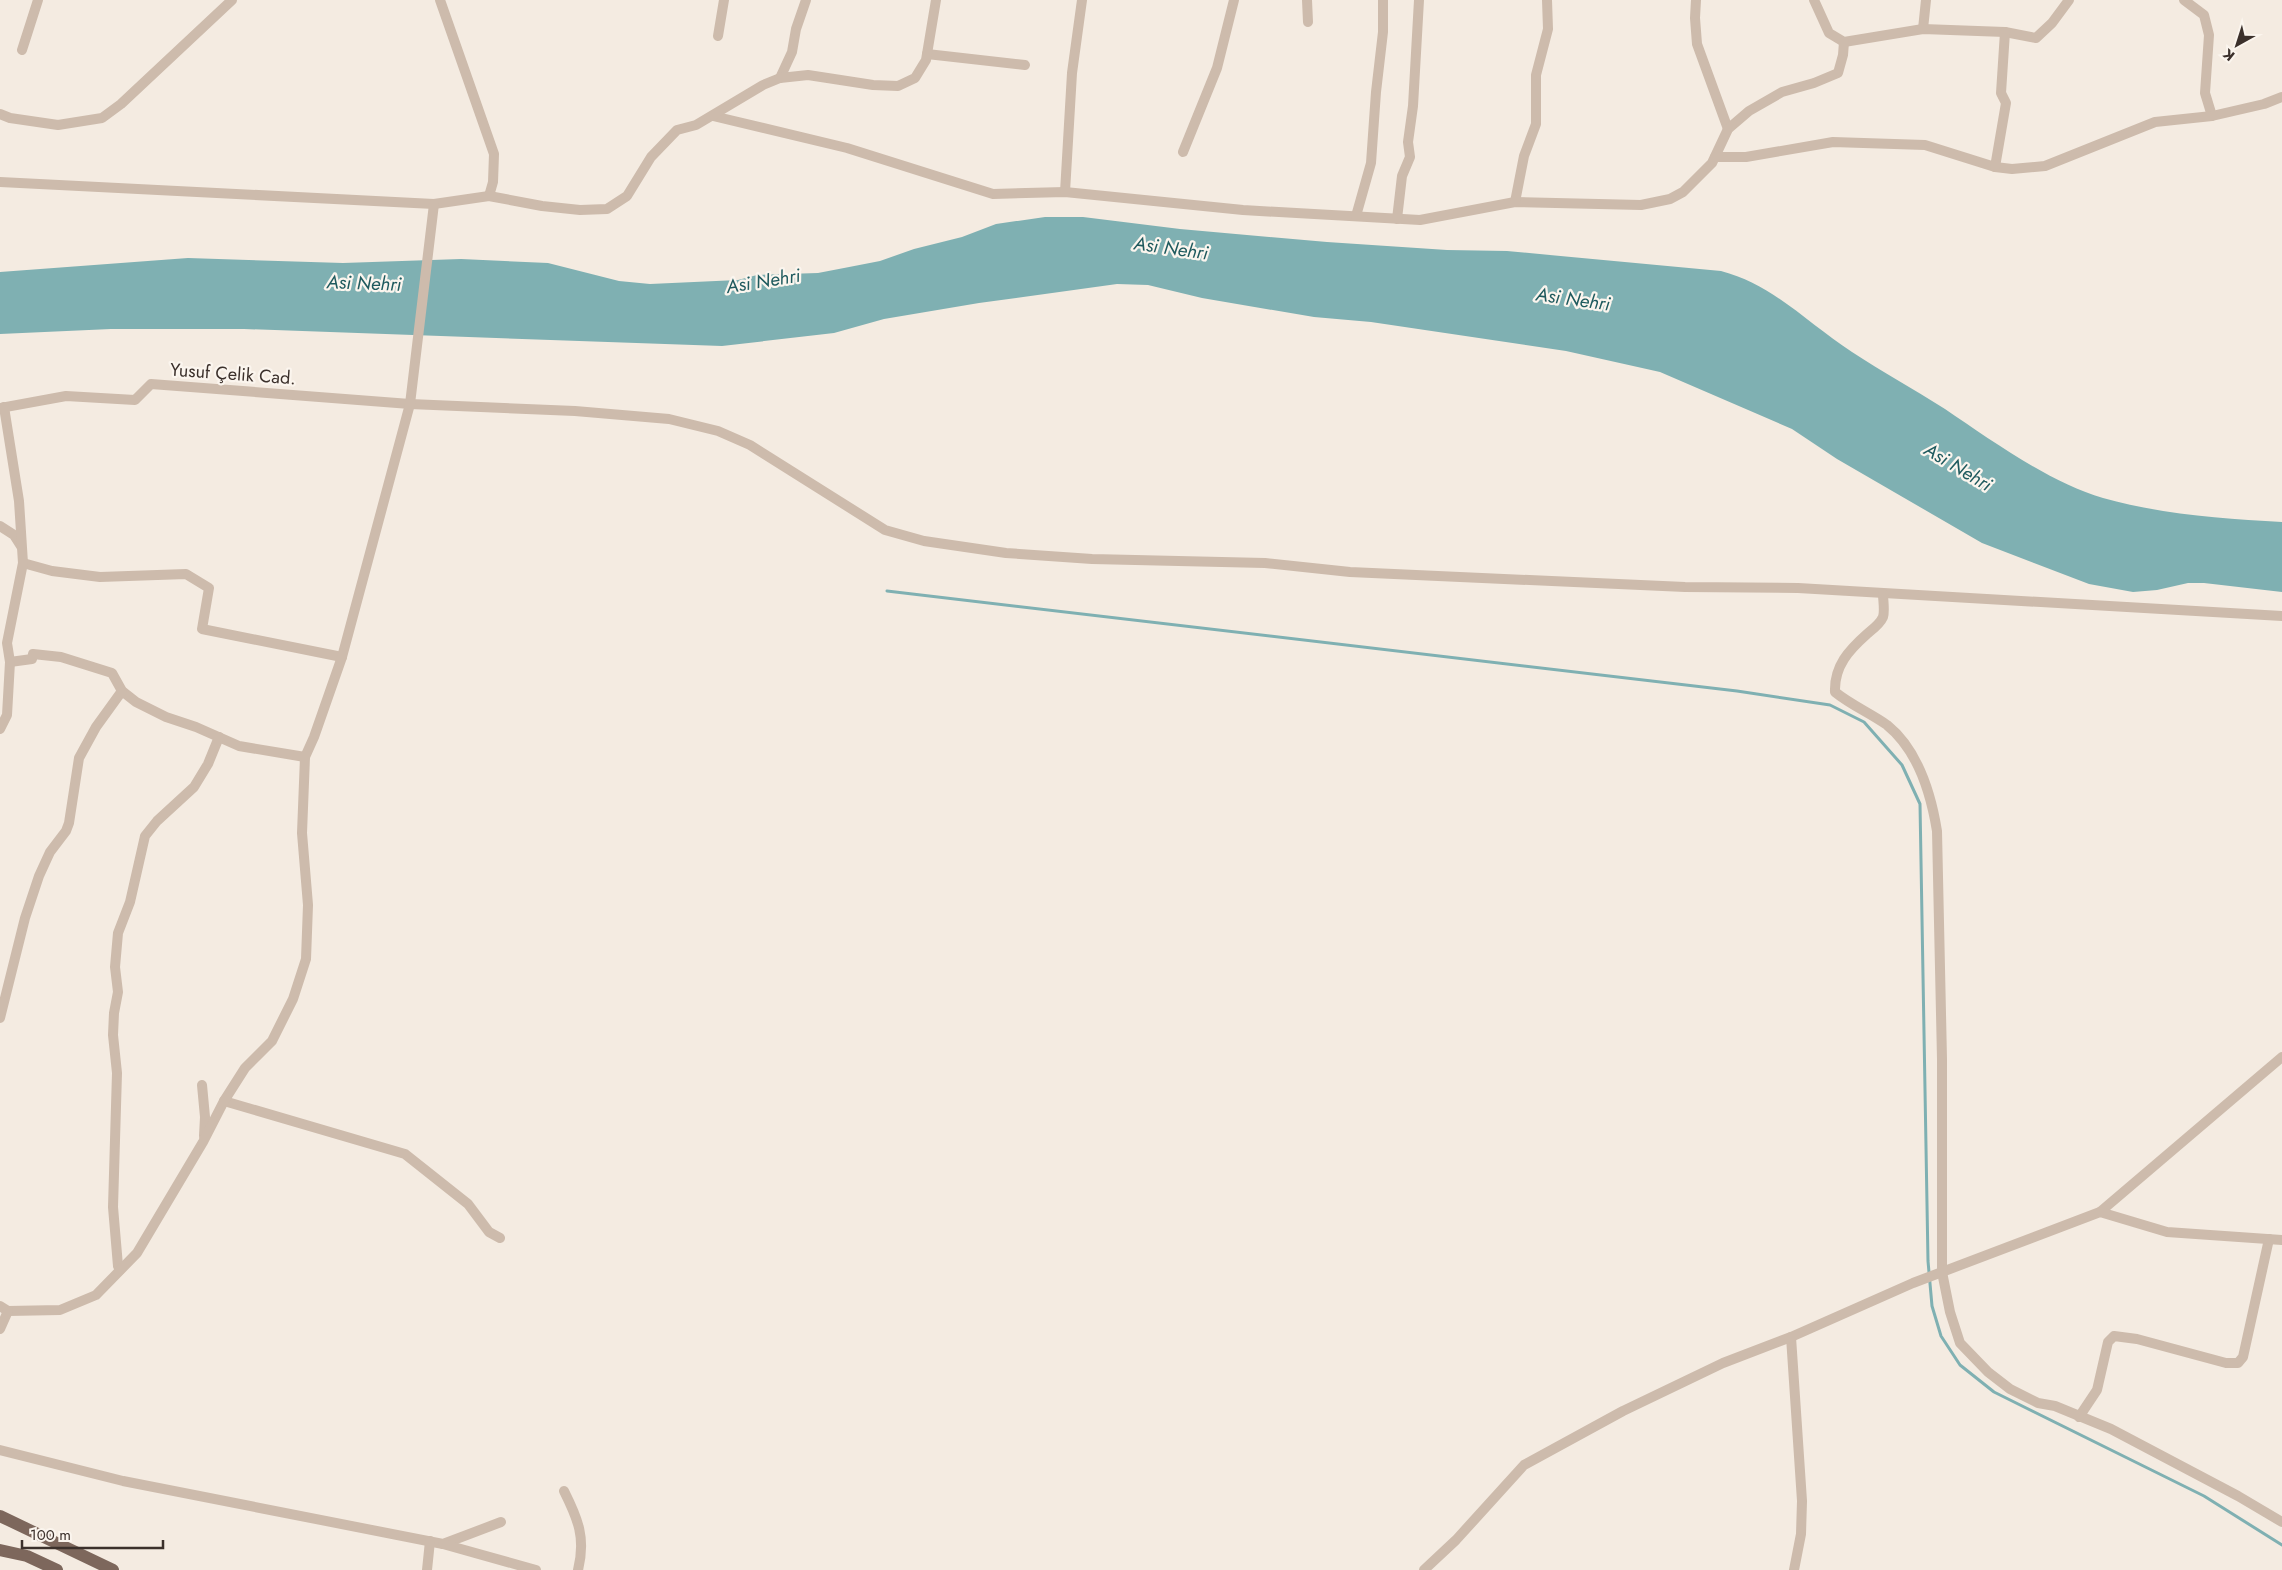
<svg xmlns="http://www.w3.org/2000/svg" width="2282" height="1570" font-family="Jost,sans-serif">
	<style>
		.water { fill: #7fb0b2 }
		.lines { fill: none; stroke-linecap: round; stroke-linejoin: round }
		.stream { stroke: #7fb0b2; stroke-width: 3 }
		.minor { stroke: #cdbbac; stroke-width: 10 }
		.major { stroke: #7d675c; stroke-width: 12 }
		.labels { text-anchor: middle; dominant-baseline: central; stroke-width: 4.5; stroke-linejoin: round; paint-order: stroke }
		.street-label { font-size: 18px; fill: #3b302b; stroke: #fbf5ee }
		.water-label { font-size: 19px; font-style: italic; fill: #1f5a5e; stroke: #fbf5ee }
	</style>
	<rect width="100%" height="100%" fill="#f4ebe1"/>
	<path class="water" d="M1045 217H1083L1180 229 1327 242 1447 250 1507 251 1721 271C1774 285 1807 323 1852 352 1882 372 1914 389 1945 409 1991 440 2050 483 2103 498 2160 514 2223 519 2282 522V592L2204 583H2188L2157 590 2133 592 2089 584 1982 543 1837 459 1792 429 1660 372 1566 351 1371 322 1314 317 1202 298 1148 285 1117 284 979 303 884 319 834 333 722 346 244 329H111L0 334V272L188 258 343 263 461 259 548 263 619 281 650 284 738 280 757 275 818 273 844 268 880 261 914 249 962 237 996 224Z"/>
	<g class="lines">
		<path class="stream" d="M887 591 1737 691 1830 705 1864 722 1902 765 1920 804 1928 1261 1932 1306 1941 1336 1960 1365 1994 1392 2204 1496 2282 1545"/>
		<g class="minor">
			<path d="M440 0 494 154 493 182 489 196"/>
			<path d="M1307 0 1308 22"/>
			<path d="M1696 0 1695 18 1697 44 1728 129"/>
			<path d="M1814 0 1829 33 1844 42 1923 29 2005 32 2036 38 2052 23 2069 0"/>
			<path d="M2184 0 2204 15 2209 35 2205 93 2212 116"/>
			<path d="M1923 29 1926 0"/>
			<path d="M718 36 724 0"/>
			<path d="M22 50 38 0"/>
			<path d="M927 54 1025 65"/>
			<path d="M780 78 792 52 796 29 806 0"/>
			<path d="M0 114 10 118 58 125 102 118 121 104 232 0"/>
			<path d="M713 116 847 148 993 194 1065 192 1243 210 1420 220 1515 202 1641 205 1670 199 1683 192 1712 163 1728 129 1749 111 1782 92 1814 83 1838 73 1843 55 1844 42"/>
			<path d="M1183 152 1217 68 1234 0"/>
			<path d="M1715 157H1746L1833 142 1925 145 1995 167 2012 169 2045 166 2155 122 2212 116 2264 104 2282 97"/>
			<path d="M1995 167 2006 103 2001 93 2005 32"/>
			<path d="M0 182 434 204 489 196 542 206 580 210 607 209 627 196 651 157 677 130 696 125 763 85 780 78 808 75 873 85 898 86 915 78 926 60 936 0"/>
			<path d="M1065 192 1072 73 1082 0"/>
			<path d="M1515 202 1524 156 1536 124V75L1548 29 1547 0"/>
			<path d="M1356 216 1371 163 1376 92 1383 32V0"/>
			<path d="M1397 219 1402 176 1410 157 1408 142 1413 106 1419 0"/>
			<path d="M0 408 66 396 135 400 151 384 410 404 575 411 669 419 718 431 750 445 885 530 924 541 1006 553 1092 559 1265 563 1350 572 1685 587 1798 588 2282 616"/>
			<path d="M0 526 14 535 21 546"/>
			<path d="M23 563 52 571 100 577 186 574 209 588 202 629 342 657"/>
			<path d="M1883 594C1883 600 1885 611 1883 617 1880 624 1873 629 1867 634 1849 650 1834 666 1835 692 1851 705 1870 713 1887 725 1918 750 1931 794 1937 831L1942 1059V1272L1950 1312 1960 1343 1988 1372 2010 1389 2038 1403 2055 1406 2111 1429 2238 1496 2282 1522"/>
			<path d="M10 662 32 659 33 654 61 657 112 673 122 691 136 702 166 717 196 727 239 746 305 757"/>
			<path d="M0 729 7 715 10 662 7 643 23 563 19 501 4 407"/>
			<path d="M0 1018 25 918 39 876 50 852 66 831 69 823 79 758 96 727 122 691"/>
			<path d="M202 1085 205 1117 204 1136"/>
			<path d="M224 1101 405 1154 468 1204 489 1232 500 1238"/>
			<path d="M2100 1212 2282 1057"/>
			<path d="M120 1270 118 1266 113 1207 117 1073 113 1035 114 1013 118 992 115 967 118 933 130 902 145 836 157 821 194 787 208 764 219 737"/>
			<path d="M0 1306 8 1311 60 1310 96 1295 137 1253 203 1142 224 1101 245 1068 272 1041 293 999 306 959 308 905 302 833 305 757 314 737 342 657 410 404 434 204"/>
			<path d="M0 1329 8 1311"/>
			<path d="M1791 1337 1802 1501 1801 1534 1794 1570"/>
			<path d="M2079 1417 2097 1390 2108 1342 2114 1336 2137 1339 2226 1363H2238L2243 1357 2269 1239"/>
			<path d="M0 1450 123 1481 443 1544 501 1522"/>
			<path d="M564 1491C578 1519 586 1538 578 1570"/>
			<path d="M443 1544 536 1570"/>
			<path d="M427 1570 430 1541"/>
			<path d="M1424 1570 1456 1540 1524 1465 1623 1411 1723 1363 1791 1337 1913 1283 2100 1212 2167 1232 2282 1240"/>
		</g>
		<g class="major">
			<path d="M0 1516 113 1570"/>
			<path d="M0 1550 27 1556 57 1570"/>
		</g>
	</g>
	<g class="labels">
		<g class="street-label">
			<text transform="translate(233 374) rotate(4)">Yusuf Çelik Cad.</text>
		</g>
		<g class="water-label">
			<text transform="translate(1171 248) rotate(8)">Asi Nehri</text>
			<text transform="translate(763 281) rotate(-9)">Asi Nehri</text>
			<text transform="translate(364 283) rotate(2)">Asi Nehri</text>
			<text transform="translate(1573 299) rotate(8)">Asi Nehri</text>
			<text transform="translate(1958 467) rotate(31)">Asi Nehri</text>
		</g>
	</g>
	<g transform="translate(2237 45) rotate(219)" stroke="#fbf5ee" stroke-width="4" paint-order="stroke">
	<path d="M0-4L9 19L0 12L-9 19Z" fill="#3b302b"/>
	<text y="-8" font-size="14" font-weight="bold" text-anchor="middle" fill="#3b302b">K</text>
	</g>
	<path d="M22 1540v8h141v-8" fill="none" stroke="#3b302b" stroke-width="2.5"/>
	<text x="30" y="1540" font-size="15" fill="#3b302b" stroke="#fbf5ee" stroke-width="4" paint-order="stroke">100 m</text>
</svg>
